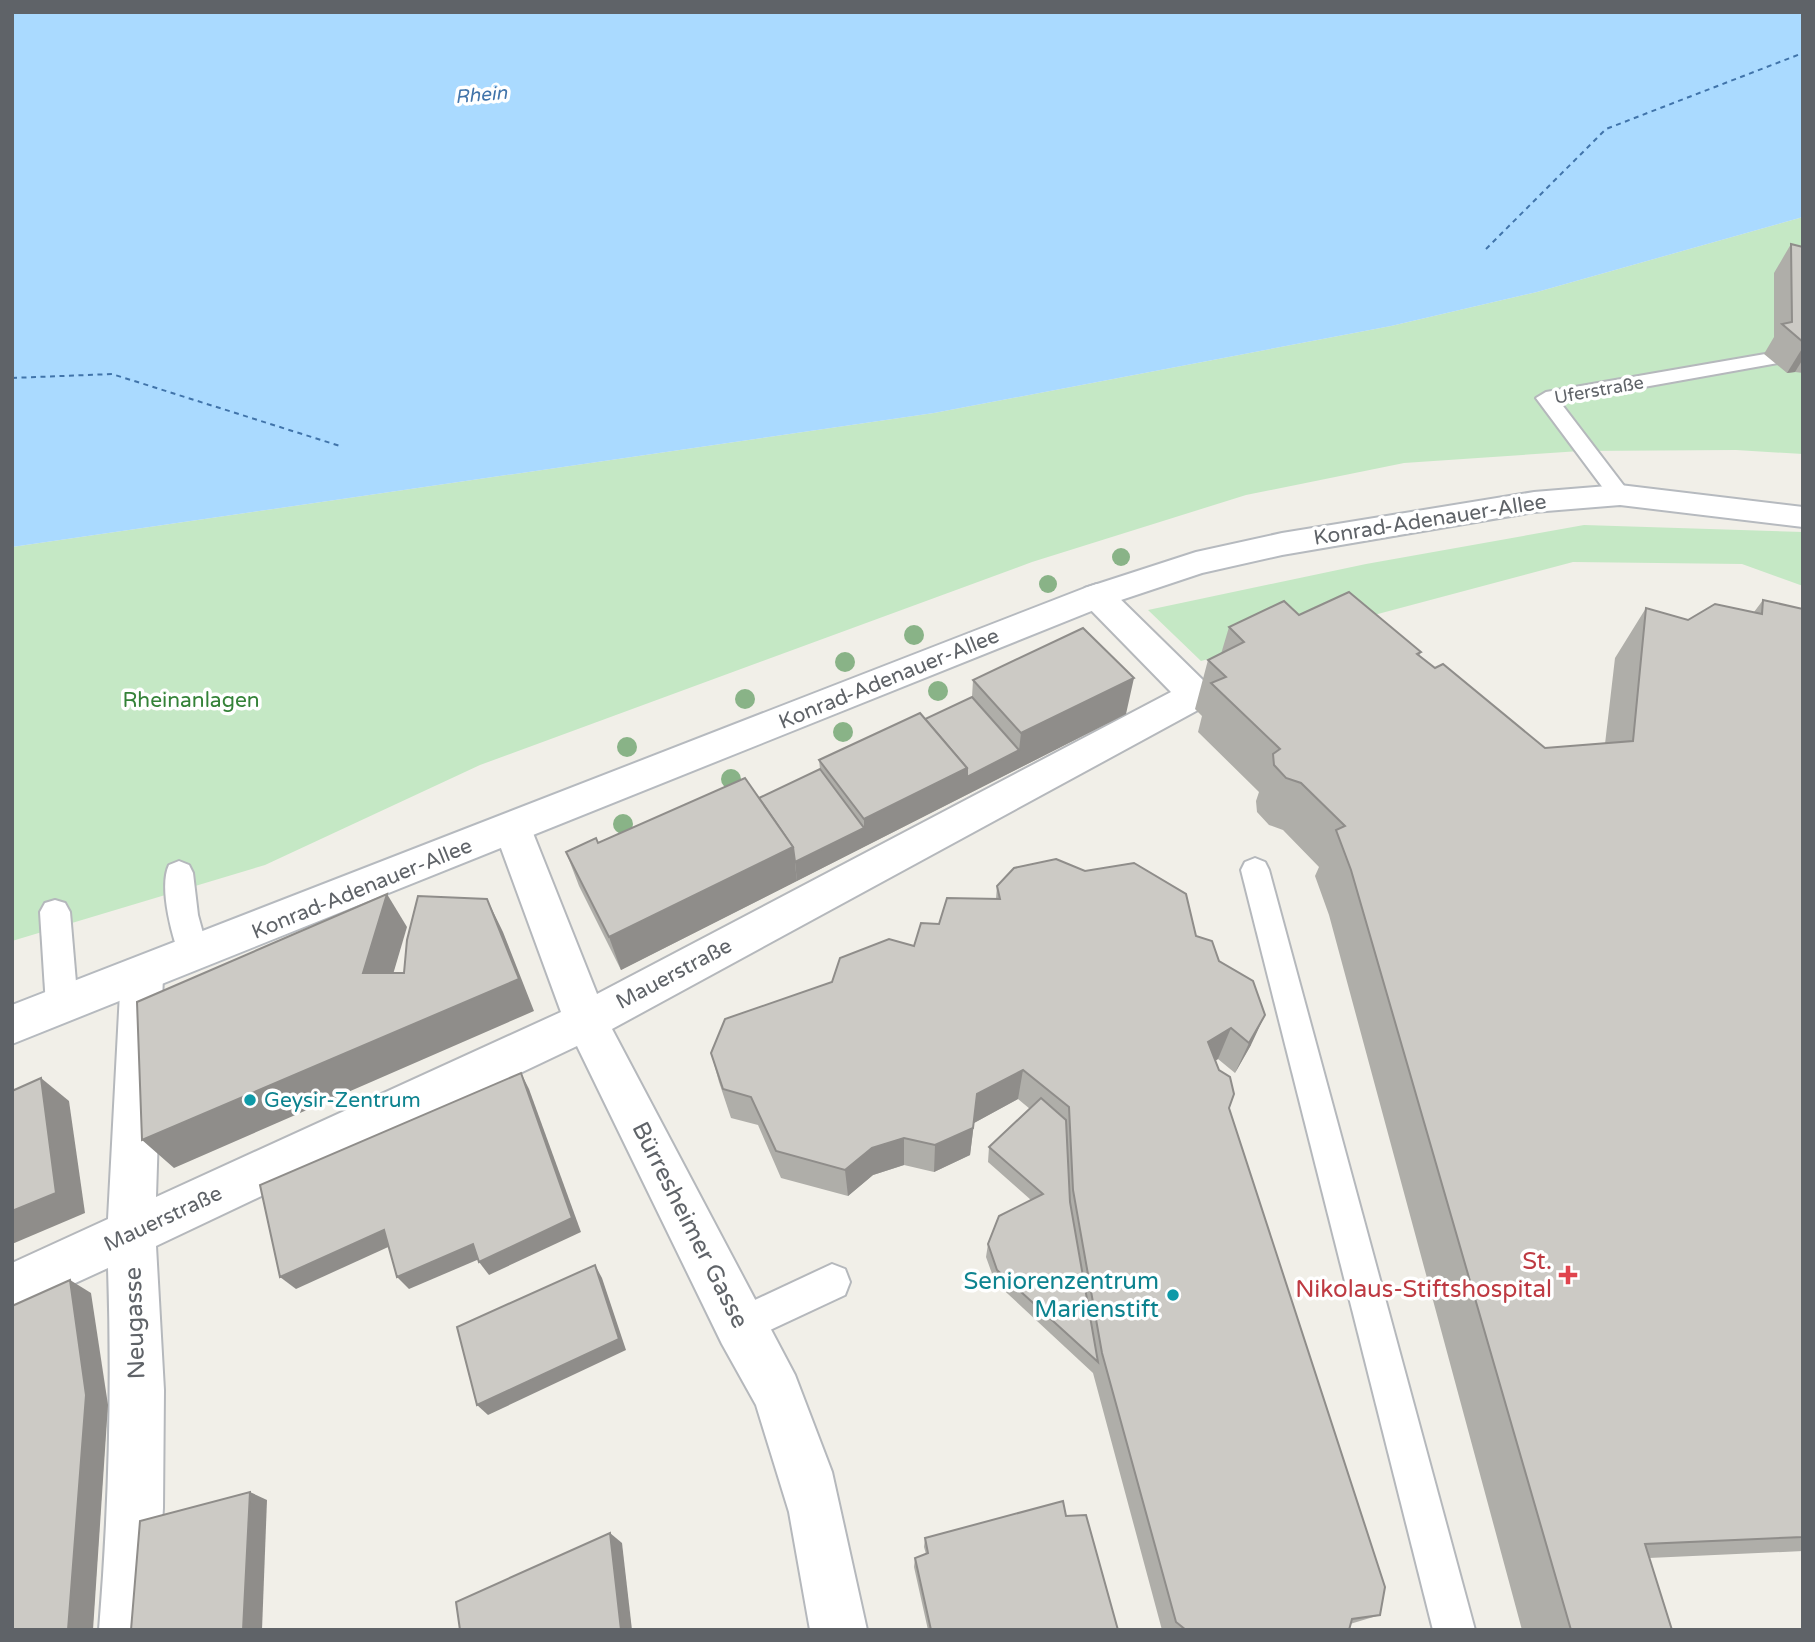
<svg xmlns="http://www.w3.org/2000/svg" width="1815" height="1642" font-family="'Varela Round',sans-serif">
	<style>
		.green { fill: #c5e8c5 }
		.water { fill: #aadaff }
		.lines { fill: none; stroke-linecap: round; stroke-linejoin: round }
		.ferry { stroke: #4174aa; stroke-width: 2; stroke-dasharray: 5 4.5; stroke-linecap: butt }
		.lane-casing { stroke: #b5b8bc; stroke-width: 4 }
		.street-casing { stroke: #b5b8bc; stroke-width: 4 }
		.secondary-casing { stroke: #b6babf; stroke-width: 4 }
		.lane { fill: #fff; fill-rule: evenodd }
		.street { fill: #fff; fill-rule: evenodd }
		.secondary { fill: #fff; fill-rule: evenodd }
		.tree { fill: #89b387 }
		.wall { fill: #afaea9 }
		.shaded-wall { fill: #8f8d8a }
		.building { fill: #cccac5; stroke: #8f8d8a; stroke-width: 2 }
		.culture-dot { fill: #0f9aa8; stroke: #fff; stroke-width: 2.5 }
		.health-dot { fill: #e0444e; stroke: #fff; stroke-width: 2.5 }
		.labels { text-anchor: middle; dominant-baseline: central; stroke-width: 7; stroke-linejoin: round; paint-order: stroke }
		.far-street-label { font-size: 18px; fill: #5f6368; stroke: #fff }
		.far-water-label { font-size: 19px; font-style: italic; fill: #4174aa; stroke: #fff }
		.street-label { font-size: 21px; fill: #5f6368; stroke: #fff }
		.park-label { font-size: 21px; fill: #348238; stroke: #fff }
		.culture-label { font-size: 21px; fill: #0d838f; stroke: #fff; text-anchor: start }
		.near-street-label { font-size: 24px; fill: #5f6368; stroke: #fff }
		.near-health-label { font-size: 24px; fill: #be3a42; stroke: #fff; text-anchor: end }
		.near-culture-label { font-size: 24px; fill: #0d838f; stroke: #fff; text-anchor: end }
	</style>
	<rect width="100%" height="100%" fill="#f1efe8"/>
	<g class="green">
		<path d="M1803 217V454L1736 450 1580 451 1404 463 1246 495 1032 562 480 765 265 865 12 941V547L934 413 1391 326 1537 292Z"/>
		<path d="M1584 525 1803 532V586L1742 564 1573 562 1201 661 1148 610 1366 564Z"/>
	</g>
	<path class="water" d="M12 12H1803V217L1537 292 1391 326 934 413 12 547Z"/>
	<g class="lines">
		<g class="ferry">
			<path d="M1486 249 1606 129 1803 53"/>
			<path d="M12 378 112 374 340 446"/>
		</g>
		<defs>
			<g id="lane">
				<path d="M1771 353 1781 359 1778 363 1560 402 1631 495 1628 500H1612L1536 398 1546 392Z"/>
				<path d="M1255 858 1265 862 1269 870 1475 1630H1433L1241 870 1245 862Z"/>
				<path d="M179 861 189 865 193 873 198 915 209 955 205 964 194 968 183 964C173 942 158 887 169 865Z"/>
				<path d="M55 900 65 903 70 912 78 1006 73 1016 62 1020 51 1016 46 1006 40 912 45 903Z"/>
				<path d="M832 1264 845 1269 850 1282 845 1295 740 1344 727 1339 722 1326 727 1313Z"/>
			</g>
			<path id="street" d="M1097 584 1109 588 1209 686 1214 695 1209 704 612 1029 795 1375 832 1472 867 1630H810L789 1512 756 1405 722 1344 577 1046 156 1246 164 1390 163 1508 155 1630H99C109 1508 112 1391 108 1268L12 1312V1263L108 1219 121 974 127 961 142 956 157 961 163 974 156 1197 561 1012 494 829 499 818 513 813 527 818 597 994 1171 692 1085 604 1080 596 1085 588Z"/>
			<path id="secondary" d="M1620 485 1803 507V527L1620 505 1534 512 1282 555 1202 573 1109 604 12 1044V1005L1085 588 1196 552 1282 533 1534 492Z"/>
		</defs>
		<use href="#lane" class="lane-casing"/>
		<use href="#street" class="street-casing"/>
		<use href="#secondary" class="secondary-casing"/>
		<use href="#lane" class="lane"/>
		<use href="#street" class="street"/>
		<use href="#secondary" class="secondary"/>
	</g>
	<g class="tree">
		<circle cx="1121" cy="557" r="9"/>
		<circle cx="1048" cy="584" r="9"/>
		<circle cx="914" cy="635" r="10"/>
		<circle cx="845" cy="662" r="10"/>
		<circle cx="938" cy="691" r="10"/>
		<circle cx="745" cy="699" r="10"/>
		<circle cx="843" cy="732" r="10"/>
		<circle cx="627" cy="747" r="10"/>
		<circle cx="731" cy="779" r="10"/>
		<circle cx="623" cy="824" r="10"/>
	</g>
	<g class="wall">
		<path d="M1791 244 1803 247V373L1795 372 1787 373 1764 354 1774 337V273Z"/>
		<path d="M1763 600 1803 609V1551L1649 1558 1672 1630H1522L1329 915 1315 876 1319 867 1283 830 1269 825 1257 812 1256 801 1259 792 1198 732 1202 716 1195 709 1208 660 1221 654 1229 627 1299 615 1421 652 1419 656 1435 668 1545 748 1605 744 1615 658 1646 608 1688 620 1754 612Z"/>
		<path d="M973 680 1126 714 621 970 579 886 566 852 759 798 820 769 819 760 925 719 972 697Z"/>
		<path d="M997 886 1196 936 1251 1045 1235 1073 1218 1059 1215 1061 1380 1615 1350 1624 1349 1630H1162L1093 1373 995 1282 986 1257 988 1244 1031 1200 988 1162 989 1147 1030 1109 1018 1099 974 1123 970 1155 934 1172 904 1165 873 1175 848 1196 781 1178 758 1125 731 1118 719 1082 711 1053 832 982 914 946 939 924 996 899Z"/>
		<path d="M1066 1516 1118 1630H928L914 1567 915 1558 926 1554 924 1547 925 1538Z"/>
	</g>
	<g class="shaded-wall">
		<path d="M1803 347V359L1795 372 1787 373Z"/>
		<path d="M1134 678 1126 714 797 881 795 862 864 828V819L967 768 1019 750 1021 733Z"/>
		<path d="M793 847 797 881 621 970 609 937Z"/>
		<path d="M387 894 407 927 384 1005 363 973Z"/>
		<path d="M487 899 503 932 534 1011 174 1168 142 1140 519 979Z"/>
		<path d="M1265 1015 1251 1045 1235 1073 1249 1043Z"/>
		<path d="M1231 1028 1218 1059 1195 1072 1208 1042Z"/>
		<path d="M1023 1070 1018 1099 974 1123 970 1155 934 1172 935 1145 977 1094Z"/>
		<path d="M521 1073 529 1089 581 1232 489 1275 479 1262Z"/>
		<path d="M41 1078 69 1101 85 1213 12 1244V1211Z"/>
		<path d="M904 1138V1165L873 1175 848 1196 845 1170 872 1148Z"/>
		<path d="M384 1230 397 1243 296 1289 280 1277Z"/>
		<path d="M473 1244 484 1257 409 1289 397 1277Z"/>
		<path d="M595 1265 602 1278 626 1350 488 1415 477 1405Z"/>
		<path d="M70 1280 91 1293 108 1405 93 1630H68Z"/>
		<path d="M250 1492 267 1500 262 1630H243Z"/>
		<path d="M610 1533 622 1543 632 1630H621Z"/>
	</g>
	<g class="building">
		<path d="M1791 244 1803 247V342L1782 324 1792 322Z"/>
		<path d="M1349 592 1421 652 1417 654 1435 668 1443 664 1545 748 1633 741 1646 608 1688 620 1715 604 1762 614 1763 600 1803 609V1537L1645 1544 1672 1630H1571L1351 870 1336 830 1345 826 1301 783 1286 778 1274 765 1273 754 1280 749 1211 683 1226 677 1208 660 1244 642 1229 627 1284 601 1299 615Z"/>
		<path d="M1083 628 1134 678 1021 733 973 680Z"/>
		<path d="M972 697 1019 750 967 777V768L925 719Z"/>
		<path d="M920 713 967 768 864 819 819 760Z"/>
		<path d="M820 769 864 828 795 862 793 847 759 798Z"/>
		<path d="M745 778 793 847 609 937 566 852 596 838 598 843Z"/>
		<path d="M1056 859 1085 871 1134 863 1186 894 1196 936 1212 941 1219 961 1253 981 1265 1015 1249 1043 1231 1028 1208 1042 1219 1070 1230 1077 1234 1094 1229 1108 1385 1587 1380 1615 1352 1619 1349 1630H1186L1176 1622 1102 1353 1073 1190 1069 1107 1023 1070 977 1094 973 1128 935 1145 904 1138 872 1148 845 1170 776 1151 751 1097 723 1089 711 1053 725 1019 832 982 840 958 889 939 914 946 921 923 939 924 947 898 1000 899 997 886 1014 868Z"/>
		<path d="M387 894 363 973H404L407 940 418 896 487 899 519 979 142 1140 137 1002Z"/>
		<path d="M521 1073 572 1218 479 1262 473 1244 397 1277 384 1230 280 1277 260 1185Z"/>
		<path d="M41 1078 56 1193 12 1211V1091Z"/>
		<path d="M1041 1098 1066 1120 1070 1202 1098 1362 997 1270 988 1244 999 1216 1043 1194 989 1147Z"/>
		<path d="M595 1265 619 1339 477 1405 457 1327Z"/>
		<path d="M70 1280 86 1395 68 1630H12V1306Z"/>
		<path d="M250 1492 243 1630H131L140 1521Z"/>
		<path d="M1063 1501 1066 1516 1086 1515 1118 1630H931L915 1558 928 1553 925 1538Z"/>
		<path d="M610 1533 621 1630H460L456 1602Z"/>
	</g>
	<g class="culture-dot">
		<circle cx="250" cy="1100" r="7"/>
		<circle cx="1173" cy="1295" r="7"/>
	</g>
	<path class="health-dot" d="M1564.5 1264.5h7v7h7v7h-7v7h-7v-7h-7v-7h7z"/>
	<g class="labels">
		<g class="far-street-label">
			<text transform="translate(1599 390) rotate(-10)">Uferstraße</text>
		</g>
		<g class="far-water-label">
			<text transform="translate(481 95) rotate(-5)">Rhein</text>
		</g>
		<g class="street-label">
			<text transform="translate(1430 520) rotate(-9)">Konrad-Adenauer-Allee</text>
			<text transform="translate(889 679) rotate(-22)">Konrad-Adenauer-Allee</text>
			<text transform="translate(362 889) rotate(-22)">Konrad-Adenauer-Allee</text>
			<text transform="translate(674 974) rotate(-28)">Mauerstraße</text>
			<text transform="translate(163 1219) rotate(-25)">Mauerstraße</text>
		</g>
		<g class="park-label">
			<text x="191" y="700">Rheinanlagen</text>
		</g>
		<g class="culture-label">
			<text x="264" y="1100">Geysir-Zentrum</text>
		</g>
		<g class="near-street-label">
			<text transform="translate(690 1225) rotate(63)">Bürresheimer Gasse</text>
			<text transform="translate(135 1323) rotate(-92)">Neugasse</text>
		</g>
		<g class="near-health-label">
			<text x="1552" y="1261">St.<tspan x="1552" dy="28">Nikolaus-Stiftshospital</tspan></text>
		</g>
		<g class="near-culture-label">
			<text x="1159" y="1281">Seniorenzentrum<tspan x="1159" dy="28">Marienstift</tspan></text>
		</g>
	</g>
	<rect width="1815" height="1642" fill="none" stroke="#5f6368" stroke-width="28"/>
</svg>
